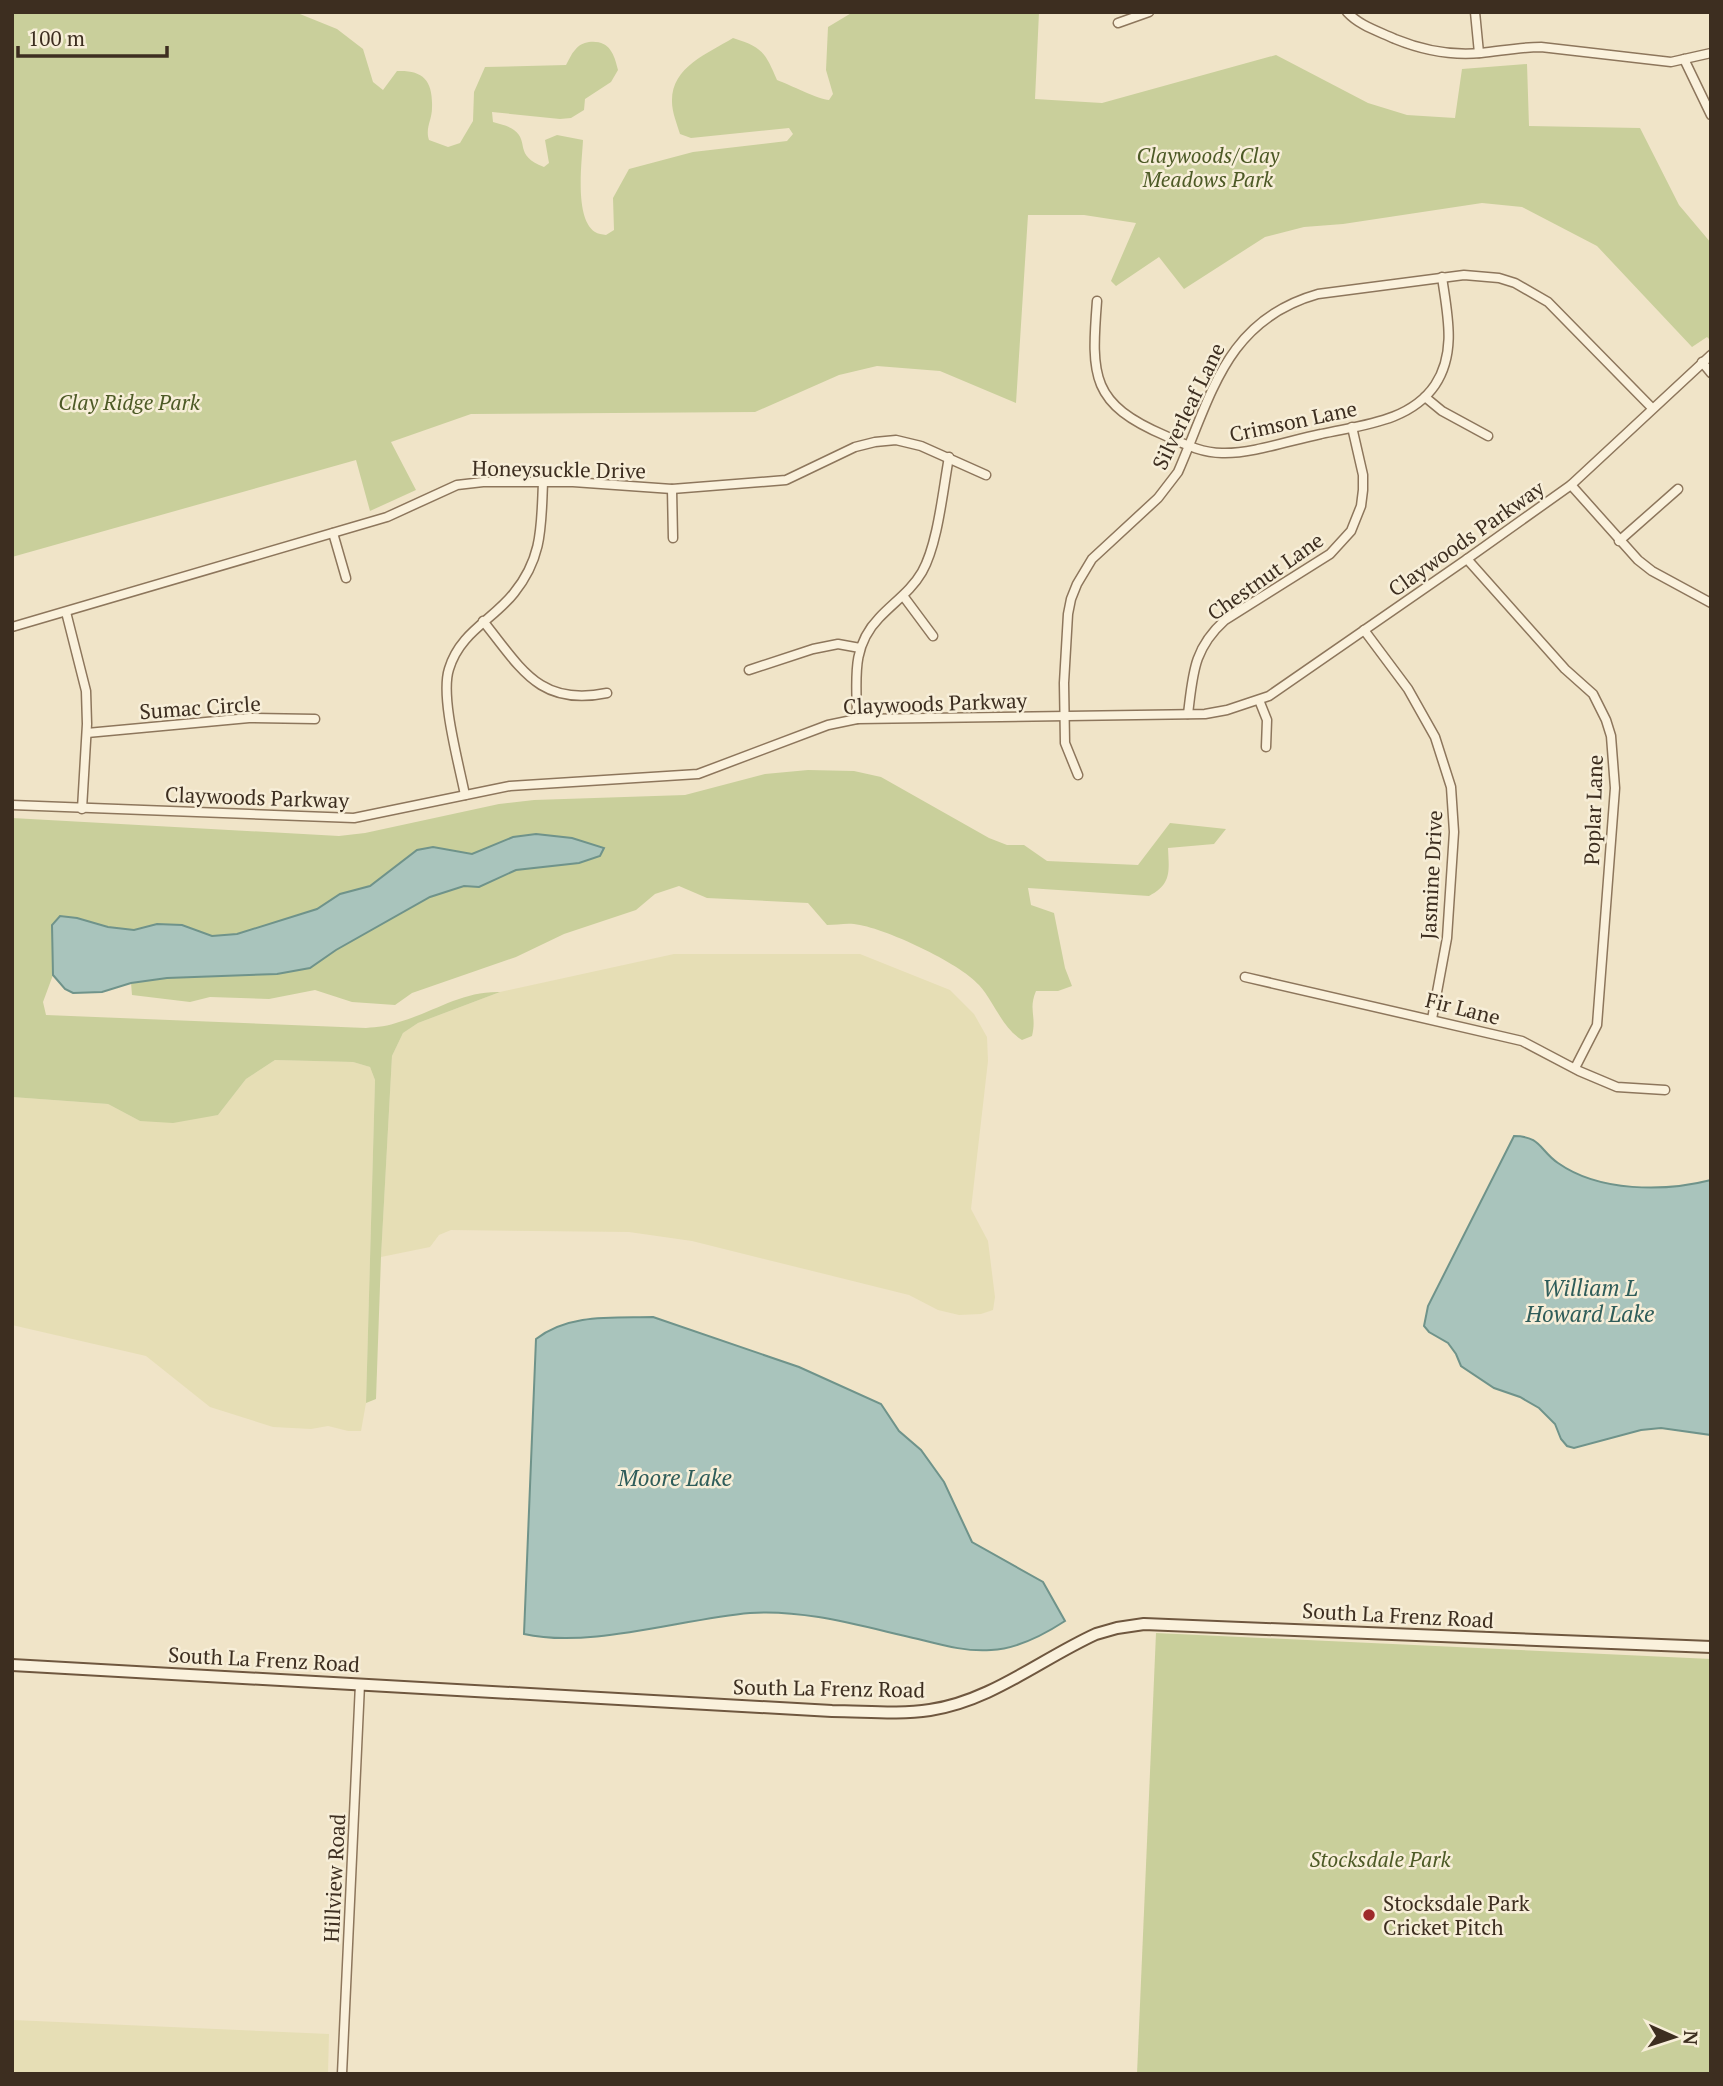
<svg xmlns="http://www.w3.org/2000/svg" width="1723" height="2086" font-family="'PT Serif',serif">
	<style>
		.farmland { fill: #e6deb5 }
		.green { fill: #c9cf9b }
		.water { fill: #a9c4bc; stroke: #6f938a; stroke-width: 2 }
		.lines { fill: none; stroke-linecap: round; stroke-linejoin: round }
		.street-casing { stroke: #8d765c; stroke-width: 11 }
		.secondary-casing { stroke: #6f573f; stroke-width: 14 }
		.street { stroke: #faf1dc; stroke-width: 8 }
		.secondary { stroke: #faf1dc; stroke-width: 10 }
		.poi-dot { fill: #9e2a2b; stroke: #f7eed8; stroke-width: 2.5 }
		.labels { text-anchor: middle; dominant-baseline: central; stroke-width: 5; stroke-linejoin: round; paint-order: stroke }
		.park-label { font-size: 21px; font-style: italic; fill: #4d5a26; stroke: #f7eed8 }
		.street-label { font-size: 21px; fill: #3d2e20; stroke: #f7eed8 }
		.poi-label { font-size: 21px; fill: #3d2e20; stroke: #f7eed8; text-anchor: start }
		.water-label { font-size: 23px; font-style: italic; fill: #2f5d5a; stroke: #f7eed8 }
	</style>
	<rect width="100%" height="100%" fill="#f0e4c8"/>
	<g class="farmland">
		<path d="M674 954H860L950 990 974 1014 987 1037 988 1061 971 1209 988 1241 995 1297 993 1310 981 1314 959 1315 938 1310 909 1295 692 1241 629 1232 451 1230 439 1235 430 1247 381 1257 392 1056 403 1033 418 1023 500 992Z"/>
		<path d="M275 1060 353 1062 370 1067 375 1080 366 1403 361 1431H348L328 1426 311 1429 273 1427 210 1407 146 1356 12 1325V1097L108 1104 140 1121 218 1115 246 1079Z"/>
		<path d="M13 2020 329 2034 328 2074H12Z"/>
	</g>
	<g class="green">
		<path d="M12 12H295L337 29 363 49 373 82 383 90 397 71C423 70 433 80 432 108 432 120 425 128 429 140L448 147 460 143 473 121 474 92 485 67 566 65C569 60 571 54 575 50 579 45 583 43 589 42 609 40 614 53 618 70L611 82 585 99 584 110 571 118 560 119 492 112 493 122C500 124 509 126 514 130 530 142 513 155 544 167L549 163 545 140 557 135 583 140C582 162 574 218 595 232 598 234 602 234 606 235L614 230 613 198 629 169 693 152 787 141 793 134 789 128 691 138 680 134C677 124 672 112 672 102 671 67 707 54 733 38 762 47 765 52 777 80 788 84 820 100 829 100L833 94 826 70 828 27 853 12H1039L1035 99 1102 103 1276 55 1368 103 1407 115 1455 118 1462 69 1527 64 1529 126 1640 128 1679 205 1711 243V341L1707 337 1692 347 1597 246 1522 207 1482 203 1343 224 1304 227 1265 237 1184 289 1159 257 1116 286 1111 281 1136 223 1084 215H1028L1016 403 940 371 877 366 839 375 755 412 471 414 391 442 416 490 370 511 356 460 12 557Z"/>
		<path d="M808 770 854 771 881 777 989 838 1007 845H1024L1047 861 1138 865 1170 823 1226 829 1214 844 1168 848C1169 871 1172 884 1149 896L1028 888 1031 905 1054 913 1065 968 1072 986 1058 991H1036C1028 1010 1037 1016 1032 1036L1022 1040C1002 1028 995 1003 979 985 960 963 883 927 854 924 845 923 836 925 827 925L808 903 707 898 679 886 655 894 636 910 564 934 516 957 412 993 395 1005 352 1002 315 990 269 999 210 997 190 1002 132 995 131 983 167 978 277 974 310 968 336 950 430 897 464 886 479 887 516 870 579 863 536 834 513 837 472 854 417 850 370 886 340 894 317 909 237 934 212 936 182 925 157 924 134 930 108 927 77 918 52 925 53 975 43 1002 46 1015 366 1028C377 1027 389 1026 399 1022 434 1012 462 991 500 992L418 1023 403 1033 392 1056 381 1257 376 1399 366 1403 375 1080 370 1067 353 1062 275 1060 246 1079 218 1115 173 1123 140 1121 108 1104 12 1097V818L339 836 365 833 499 804 534 800 685 795 765 774Z"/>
		<path d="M1156 1633 1711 1659V2074H1137Z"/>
	</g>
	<g class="water">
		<path d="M536 834 572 838 604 848 600 856 579 863 516 870 479 887 464 886 430 897 336 950 310 968 277 974 167 978 131 983 102 992 73 993 65 989 53 975 52 925 60 916 77 918 108 927 134 930 157 924 182 925 212 936 237 934 317 909 340 894 370 886 417 850 433 847 472 854 513 837Z"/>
		<path d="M1514 1136C1541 1136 1540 1151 1558 1163 1599 1192 1664 1192 1711 1180V1435L1661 1428 1641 1430 1574 1448 1567 1446 1561 1439 1555 1424 1539 1408 1520 1397 1494 1388 1461 1366 1456 1354 1448 1343 1429 1332 1424 1326 1428 1306Z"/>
		<path d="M653 1317 799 1367 881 1404 899 1431 921 1450 944 1482 972 1542 1043 1582 1065 1621C1045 1634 1016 1649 991 1650 966 1652 942 1645 918 1639 864 1627 806 1609 750 1613 681 1619 590 1649 524 1634L536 1339C569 1313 614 1318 653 1317Z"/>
	</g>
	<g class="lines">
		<defs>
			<g id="street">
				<path d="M1347 12C1360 26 1378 31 1395 39 1422 50 1450 56 1481 53 1501 51 1520 47 1541 47L1671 62 1711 53"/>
				<path d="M1475 12 1479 53"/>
				<path d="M1118 23 1149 12"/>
				<path d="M1684 59 1711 115"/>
				<path d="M1097 301C1091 377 1091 404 1166 436 1184 444 1202 453 1222 453 1252 454 1291 440 1321 434 1361 425 1410 422 1435 385 1457 352 1447 313 1442 277"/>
				<path d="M1702 362 1711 373"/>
				<path d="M1425 397 1442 411 1488 436"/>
				<path d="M1571 485 1638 560 1652 571 1711 603"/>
				<path d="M672 489 673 538"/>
				<path d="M333 533 346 578"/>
				<path d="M1619 541 1678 489"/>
				<path d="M1467 559 1565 669 1593 694 1606 720 1611 736 1615 788 1597 1025 1575 1068"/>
				<path d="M904 597 933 636"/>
				<path d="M66 612 86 691 87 724 82 809"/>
				<path d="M483 621C521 668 539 707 607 693"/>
				<path d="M12 627 387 517 457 485 483 482H573L672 489 786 480 855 447 875 442 896 440 921 446 986 475"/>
				<path d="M1364 630 1408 689 1435 737 1451 787 1454 832 1447 938 1432 1019"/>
				<path d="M749 670 813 649 838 644 860 648"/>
				<path d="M1259 700 1267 720 1266 747"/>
				<path d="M1188 714C1193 674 1193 649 1225 620L1330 554 1351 531 1361 506 1363 490V475L1352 427"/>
				<path d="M857 719C857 681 850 648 879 618 894 602 911 591 922 572 938 544 943 489 949 457"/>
				<path d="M87 733 249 718 315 719"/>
				<path d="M1078 775 1065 743 1064 683 1068 614 1071 599 1077 584 1092 559 1158 498 1178 472C1212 394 1226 320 1318 294L1464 275 1499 278 1515 283 1548 302 1652 408"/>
				<path d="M465 795C459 764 440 697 449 669 460 632 493 620 514 593 543 557 541 526 543 483"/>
				<path d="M12 805 354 818 510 786 698 774 828 725 857 719 1205 714 1227 710 1269 696 1467 559 1571 485 1711 355"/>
				<path d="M1245 977 1522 1041 1579 1071 1617 1087 1665 1090"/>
				<path d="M342 2074 360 1684"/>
			</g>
			<path id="secondary" d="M12 1665 832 1711C864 1711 898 1715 930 1710 991 1701 1041 1659 1096 1634L1117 1628 1144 1624 1711 1647"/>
		</defs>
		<use href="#street" class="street-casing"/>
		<use href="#secondary" class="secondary-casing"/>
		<use href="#street" class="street"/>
		<use href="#secondary" class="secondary"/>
	</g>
	<circle class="poi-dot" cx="1369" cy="1915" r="7"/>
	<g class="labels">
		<g class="park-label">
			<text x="1208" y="155">Claywoods/Clay<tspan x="1208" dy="24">Meadows Park</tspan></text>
			<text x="129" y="402">Clay Ridge Park</text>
			<text x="1380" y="1859">Stocksdale Park</text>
		</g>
		<g class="street-label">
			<text transform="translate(1188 406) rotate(-64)">Silverleaf Lane</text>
			<text transform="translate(1293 421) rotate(-12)">Crimson Lane</text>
			<text transform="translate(559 469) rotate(1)">Honeysuckle Drive</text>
			<text transform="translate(1466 538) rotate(-35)">Claywoods Parkway</text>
			<text transform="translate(1265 576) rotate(-35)">Chestnut Lane</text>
			<text transform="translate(935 703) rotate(-2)">Claywoods Parkway</text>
			<text transform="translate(200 707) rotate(-4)">Sumac Circle</text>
			<text transform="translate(257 797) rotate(2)">Claywoods Parkway</text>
			<text transform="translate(1593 810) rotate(-88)">Poplar Lane</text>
			<text transform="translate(1431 875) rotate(-87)">Jasmine Drive</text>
			<text transform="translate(1463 1008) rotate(14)">Fir Lane</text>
			<text transform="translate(1398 1615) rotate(3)">South La Frenz Road</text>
			<text transform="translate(264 1659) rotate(3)">South La Frenz Road</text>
			<text transform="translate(829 1688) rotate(1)">South La Frenz Road</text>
			<text transform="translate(334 1878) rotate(-87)">Hillview Road</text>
		</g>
		<g class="poi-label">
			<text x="1383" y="1903">Stocksdale Park<tspan x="1383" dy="24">Cricket Pitch</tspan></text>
		</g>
		<g class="water-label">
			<text x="1590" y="1287">William L<tspan x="1590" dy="26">Howard Lake</tspan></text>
			<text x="675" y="1477">Moore Lake</text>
		</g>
	</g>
	<rect width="1723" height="2086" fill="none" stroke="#3d2e20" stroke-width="28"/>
	<g transform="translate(1674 2037) rotate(93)" stroke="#f7eed8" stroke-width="5" paint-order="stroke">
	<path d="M0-5L12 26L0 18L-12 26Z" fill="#3d2e20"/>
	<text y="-10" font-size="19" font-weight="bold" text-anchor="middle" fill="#3d2e20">N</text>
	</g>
	<path d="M18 46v10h149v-10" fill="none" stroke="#3d2e20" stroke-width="3.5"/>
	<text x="28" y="46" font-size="21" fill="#3d2e20" stroke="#f7eed8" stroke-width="5" paint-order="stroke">100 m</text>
</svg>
